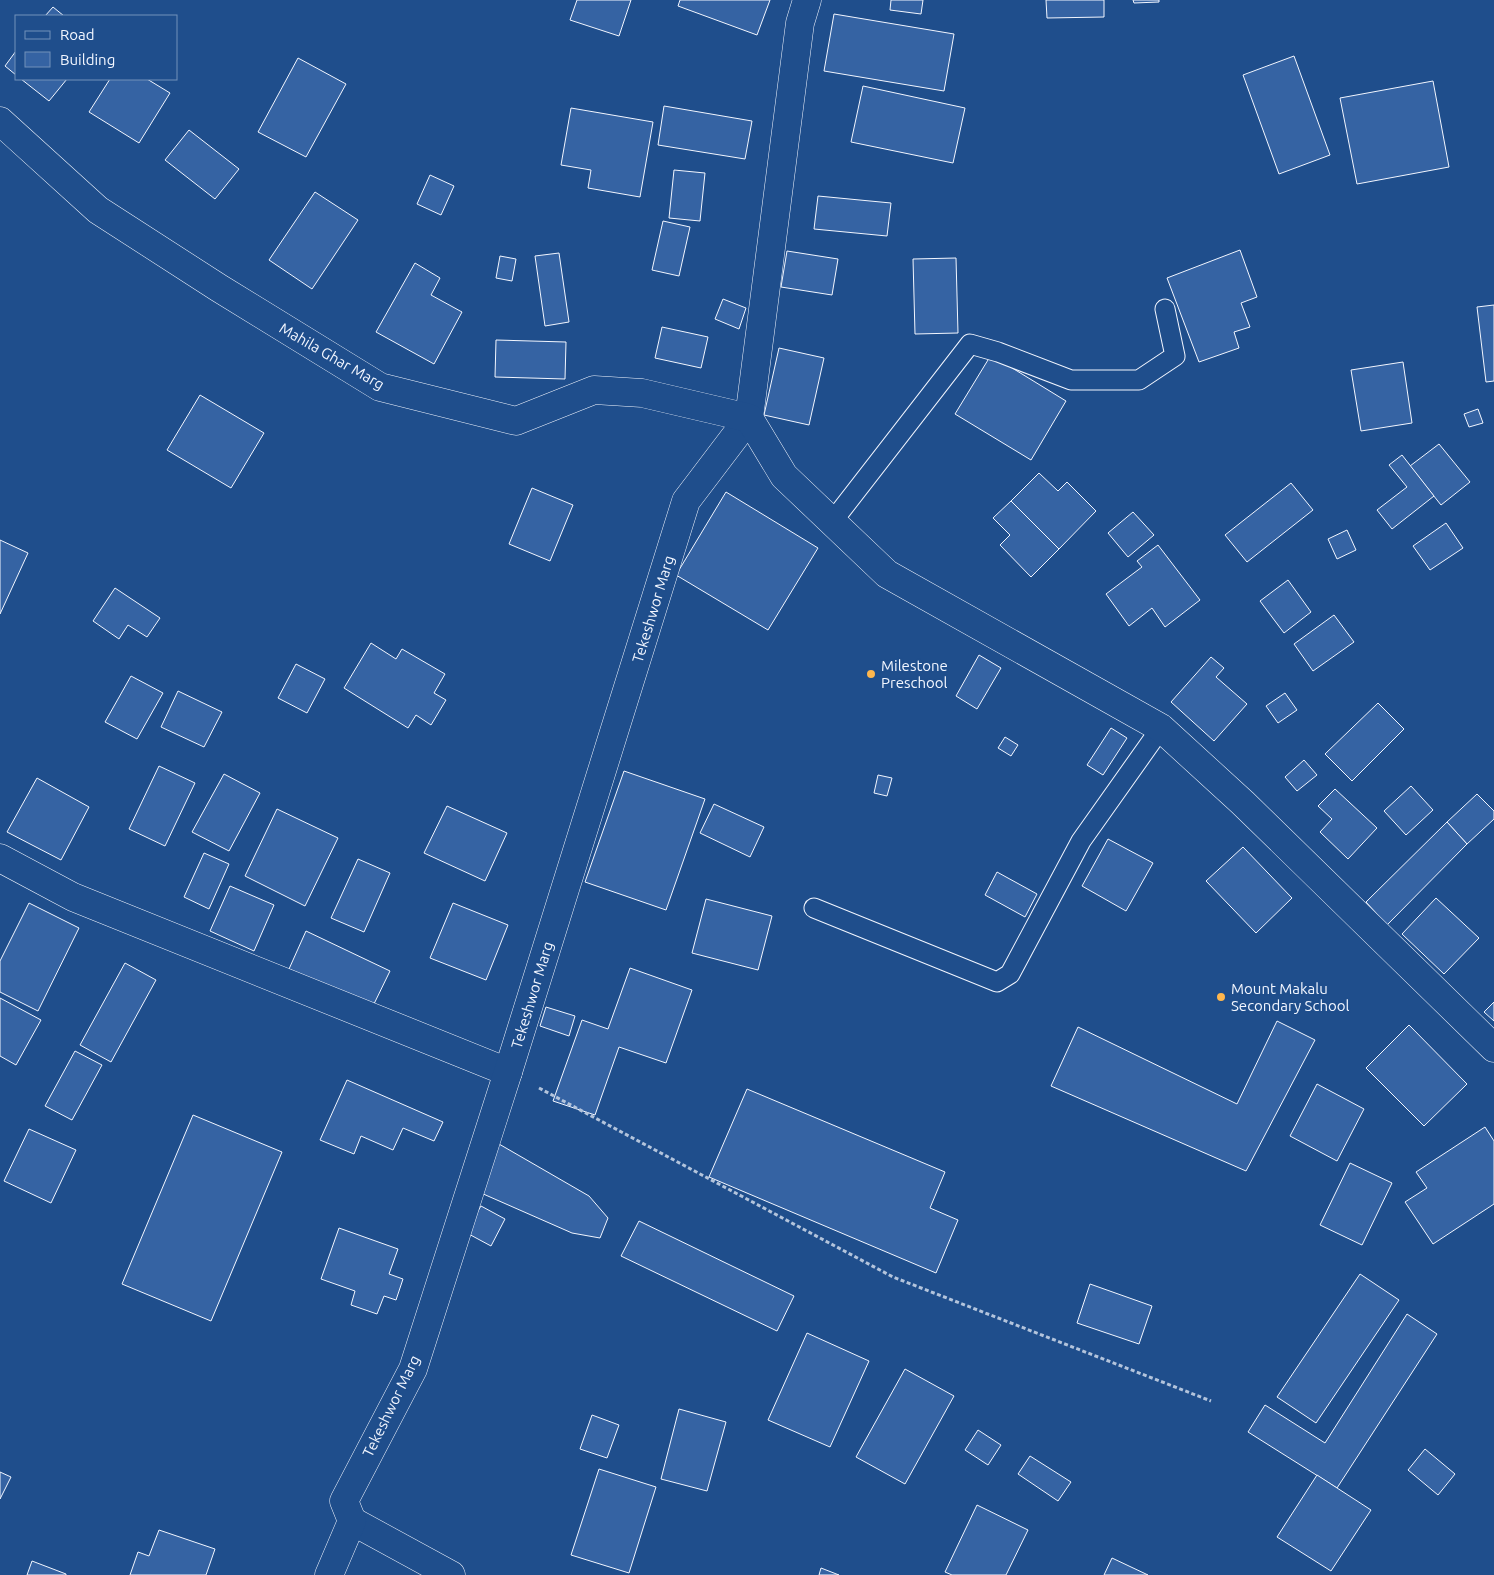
<svg xmlns="http://www.w3.org/2000/svg" width="1494" height="1575" font-family="Ubuntu,sans-serif">
	<style>
		.building { fill: #3563a3; stroke: #f2f6ff }
		.lines { fill: none; stroke-linecap: round; stroke-linejoin: round }
		.lane-casing { stroke: #f2f6ff; stroke-width: 21 }
		.street-casing { stroke: #f2f6ff; stroke-width: 29 }
		.secondary-casing { stroke: #f2f6ff; stroke-width: 29 }
		.path { stroke: #b3c4dc; stroke-width: 3; stroke-dasharray: 4 2.5; stroke-linecap: butt }
		.lane { stroke: #1f4e8c; stroke-width: 19 }
		.street { stroke: #1f4e8c; stroke-width: 28 }
		.secondary { stroke: #1f4e8c; stroke-width: 28 }
		.poi-dot { fill: #ffb74d; stroke: #1f4e8c; stroke-width: 2 }
		.labels { text-anchor: middle; dominant-baseline: central; stroke-width: 4; stroke-linejoin: round; paint-order: stroke }
		.street-label { font-size: 15px; fill: #f2f6ff; stroke: #1f4e8c }
		.poi-label { font-size: 15px; fill: #f2f6ff; stroke: #1f4e8c; text-anchor: start }
	</style>
	<rect width="100%" height="100%" fill="#1f4e8c"/>
	<g class="building">
		<path d="M577 0H631L619 36 570 20Z"/>
		<path d="M680 0H770L757 35 678 6Z"/>
		<path d="M891 0H923L921 14 890 10Z"/>
		<path d="M1046 0H1104V17L1047 18Z"/>
		<path d="M1133 0H1159V2L1134 3Z"/>
		<path d="M53 7 64 16H45Z"/>
		<path d="M834 14 954 34 944 91 824 71Z"/>
		<path d="M16 51V75L5 66Z"/>
		<path d="M1294 56 1330 155 1279 174 1243 75Z"/>
		<path d="M298 58 346 84 306 157 258 132Z"/>
		<path d="M21 79H67L49 101Z"/>
		<path d="M110 79H147L170 93 139 143 89 112Z"/>
		<path d="M1433 81 1449 167 1357 184 1340 98Z"/>
		<path d="M863 86 965 108 953 163 851 142Z"/>
		<path d="M664 106 752 121 745 159 658 145Z"/>
		<path d="M571 108 653 122 640 197 588 188 591 170 561 165Z"/>
		<path d="M189 130 239 169 215 199 165 160Z"/>
		<path d="M674 170 705 173 700 221 669 218Z"/>
		<path d="M430 175 454 186 441 215 417 204Z"/>
		<path d="M315 192 358 220 312 289 269 260Z"/>
		<path d="M818 196 891 203 887 236 814 229Z"/>
		<path d="M663 221 690 227 679 276 652 270Z"/>
		<path d="M1240 250 1257 297 1241 303 1250 327 1234 332 1239 348 1199 362 1167 278Z"/>
		<path d="M787 251 838 259 832 295 781 287Z"/>
		<path d="M559 253 569 322 545 326 535 256Z"/>
		<path d="M500 256 516 259 512 281 496 278Z"/>
		<path d="M956 258 958 333 915 334 913 259Z"/>
		<path d="M415 263 440 278 431 295 462 312 434 364 376 332Z"/>
		<path d="M723 299 746 308 739 329 715 319Z"/>
		<path d="M1494 305V381L1486 382 1477 307Z"/>
		<path d="M662 327 708 337 701 368 655 358Z"/>
		<path d="M496 340 566 342 565 379 495 377Z"/>
		<path d="M779 348 824 358 809 425 764 415Z"/>
		<path d="M991 355 1066 401 1031 460 955 414Z"/>
		<path d="M1403 362 1412 423 1361 431 1351 370Z"/>
		<path d="M200 395 264 433 231 488 167 450Z"/>
		<path d="M1478 409 1483 423 1469 427 1464 414Z"/>
		<path d="M1439 444 1470 482 1441 505 1410 466Z"/>
		<path d="M1402 455 1434 496 1392 529 1377 510 1407 487 1389 465Z"/>
		<path d="M1039 473 1058 491 1067 482 1096 511 1059 549 1011 501Z"/>
		<path d="M1291 483 1313 510 1247 562 1225 535Z"/>
		<path d="M532 488 573 505 550 561 509 544Z"/>
		<path d="M726 492 818 548 768 630 676 575Z"/>
		<path d="M1011 501 1059 549 1031 577 1000 545 1010 535 993 518Z"/>
		<path d="M1133 512 1154 535 1128 557 1108 533Z"/>
		<path d="M1446 523 1463 548 1430 570 1413 546Z"/>
		<path d="M1347 530 1356 550 1337 559 1328 539Z"/>
		<path d="M0 540 28 553 0 614Z"/>
		<path d="M1158 545 1200 600 1165 627 1152 608 1129 626 1106 594 1142 567 1137 561Z"/>
		<path d="M1288 580 1311 612 1284 633 1260 601Z"/>
		<path d="M115 588 160 618 147 637 128 625 119 639 93 621Z"/>
		<path d="M1334 615 1354 642 1313 671 1294 644Z"/>
		<path d="M371 643 396 659 402 649 445 674 434 693 446 700 431 725 416 715 408 728 344 688Z"/>
		<path d="M979 655 1001 668 977 709 956 696Z"/>
		<path d="M1211 657 1224 668 1216 677 1247 704 1214 741 1171 702Z"/>
		<path d="M296 664 325 679 307 713 278 698Z"/>
		<path d="M131 676 163 693 137 739 105 722Z"/>
		<path d="M178 691 222 712 204 747 161 727Z"/>
		<path d="M1285 693 1297 710 1278 723 1266 706Z"/>
		<path d="M1378 703 1404 729 1352 781 1325 754Z"/>
		<path d="M1111 728 1127 738 1103 775 1087 765Z"/>
		<path d="M1005 737 1018 745 1011 756 998 748Z"/>
		<path d="M1304 760 1317 775 1297 791 1285 777Z"/>
		<path d="M159 766 195 783 165 846 129 829Z"/>
		<path d="M624 771 705 799 666 910 585 882Z"/>
		<path d="M224 774 260 793 229 851 192 832Z"/>
		<path d="M878 775 892 778 887 796 874 793Z"/>
		<path d="M37 778 89 807 61 860 7 832Z"/>
		<path d="M1411 786 1433 810 1406 835 1384 811Z"/>
		<path d="M1335 789 1377 828 1348 859 1320 832 1332 819 1318 806Z"/>
		<path d="M1477 794 1494 811V819L1467 844 1447 822Z"/>
		<path d="M714 804 764 827 750 857 700 833Z"/>
		<path d="M447 806 507 833 485 881 424 853Z"/>
		<path d="M277 809 338 838 305 906 245 876Z"/>
		<path d="M1447 822 1467 844 1387 925 1366 902Z"/>
		<path d="M1108 839 1153 863 1126 911 1082 886Z"/>
		<path d="M1243 847 1292 898 1256 933 1206 881Z"/>
		<path d="M204 853 229 864 209 909 184 897Z"/>
		<path d="M358 859 390 873 364 932 331 918Z"/>
		<path d="M997 872 1037 894 1025 917 985 895Z"/>
		<path d="M230 886 274 905 254 951 210 931Z"/>
		<path d="M1436 898 1479 938 1444 974 1402 934Z"/>
		<path d="M706 899 772 916 758 970 692 953Z"/>
		<path d="M29 903 79 928 38 1011 0 992V961Z"/>
		<path d="M453 903 508 925 486 980 430 958Z"/>
		<path d="M306 931 390 971 372 1008 289 969Z"/>
		<path d="M125 963 156 980 111 1062 80 1045Z"/>
		<path d="M630 968 692 990 666 1063 619 1047 595 1115 553 1101 582 1020 608 1029Z"/>
		<path d="M0 998 41 1020 16 1065 0 1056Z"/>
		<path d="M1494 1002V1021L1484 1012Z"/>
		<path d="M546 1007 575 1016 569 1036 540 1026Z"/>
		<path d="M1277 1021 1315 1040 1246 1171 1051 1086 1078 1027 1237 1104Z"/>
		<path d="M1409 1025 1467 1084 1424 1126 1366 1068Z"/>
		<path d="M75 1051 102 1065 72 1120 45 1106Z"/>
		<path d="M347 1080 443 1122 434 1141 403 1128 393 1150 361 1136 354 1154 320 1140Z"/>
		<path d="M1317 1084 1364 1109 1337 1161 1290 1136Z"/>
		<path d="M747 1089 945 1172 930 1208 958 1220 936 1273 709 1177Z"/>
		<path d="M193 1115 282 1152 211 1321 122 1284Z"/>
		<path d="M1485 1127 1494 1141V1204L1433 1244 1405 1202 1427 1188 1416 1172Z"/>
		<path d="M29 1129 76 1150 51 1203 4 1181Z"/>
		<path d="M499 1144 589 1196 608 1218 600 1238 572 1233 481 1193Z"/>
		<path d="M1350 1163 1392 1183 1362 1245 1320 1225Z"/>
		<path d="M481 1206 505 1219 491 1246 465 1232Z"/>
		<path d="M639 1221 794 1296 777 1331 621 1256Z"/>
		<path d="M339 1228 398 1249 389 1274 403 1279 396 1300 384 1296 377 1314 351 1305 355 1291 321 1279Z"/>
		<path d="M1360 1274 1399 1300 1316 1423 1277 1397Z"/>
		<path d="M1090 1284 1152 1306 1139 1344 1077 1323Z"/>
		<path d="M1407 1314 1437 1334 1337 1488 1248 1432 1265 1405 1325 1443Z"/>
		<path d="M807 1333 869 1361 830 1447 768 1420Z"/>
		<path d="M905 1369 954 1396 905 1484 856 1457Z"/>
		<path d="M679 1409 726 1422 707 1491 661 1479Z"/>
		<path d="M592 1415 619 1425 607 1458 580 1449Z"/>
		<path d="M978 1430 1001 1445 988 1465 965 1450Z"/>
		<path d="M1425 1449 1455 1474 1438 1495 1408 1470Z"/>
		<path d="M1030 1456 1071 1482 1058 1501 1018 1474Z"/>
		<path d="M599 1469 656 1487 629 1573 571 1555Z"/>
		<path d="M0 1472 11 1477 0 1499Z"/>
		<path d="M1317 1475 1371 1510 1331 1571 1277 1537Z"/>
		<path d="M977 1505 1028 1530 1006 1575H952L945 1572Z"/>
		<path d="M159 1530 215 1549 206 1575H130L138 1552 149 1556Z"/>
		<path d="M1112 1558 1148 1575H1104Z"/>
		<path d="M32 1561 66 1574V1575H27Z"/>
		<path d="M821 1568 839 1575H819Z"/>
	</g>
	<g class="lines">
		<defs>
			<g id="lane">
				<path d="M832 522 970 344 998 352 1071 380H1139L1175 356 1165 309"/>
				<path d="M814 908 997 982 1010 974 1081 841 1161 728"/>
			</g>
			<g id="street">
				<path d="M0 858 73 897 508 1072"/>
				<path d="M352 1521 451 1575"/>
				<path d="M329 1575 352 1521 344 1501 413 1369 508 1072 686 501 749 418 800 23 807 0"/>
			</g>
			<path id="secondary" d="M0 121 98 210 219 288 380 387 516 421 594 390 642 393 749 418 784 476 887 574 1161 728 1243 803 1494 1048"/>
		</defs>
		<use href="#lane" class="lane-casing"/>
		<use href="#street" class="street-casing"/>
		<use href="#secondary" class="secondary-casing"/>
		<path class="path" d="M539 1088 893 1277 1211 1401"/>
		<use href="#lane" class="lane"/>
		<use href="#street" class="street"/>
		<use href="#secondary" class="secondary"/>
	</g>
	<g class="poi-dot">
		<circle cx="871" cy="674" r="5"/>
		<circle cx="1221" cy="997" r="5"/>
	</g>
	<g class="labels">
		<g class="street-label">
			<text transform="translate(332 356) rotate(30)">Mahila Ghar Marg</text>
			<text transform="translate(653 609) rotate(-73)">Tekeshwor Marg</text>
			<text transform="translate(532 995) rotate(-73)">Tekeshwor Marg</text>
			<text transform="translate(391 1406) rotate(-64)">Tekeshwor Marg</text>
		</g>
		<g class="poi-label">
			<text x="881" y="665">Milestone<tspan x="881" dy="17">Preschool</tspan></text>
			<text x="1231" y="988">Mount Makalu<tspan x="1231" dy="17">Secondary School</tspan></text>
		</g>
	</g>
	<rect x="15" y="15" width="162" height="65" fill="#1f4e8c" stroke="#7391ba"/>
	<rect x="25" y="31" width="25" height="8" fill="#1f4e8c" stroke="#7391ba"/>
	<text x="60" y="40" font-size="15" fill="#f2f6ff">Road</text>
	<rect x="25" y="52" width="25" height="15" fill="#3563a3" stroke="#7391ba"/>
	<text x="60" y="65" font-size="15" fill="#f2f6ff">Building</text>
</svg>
